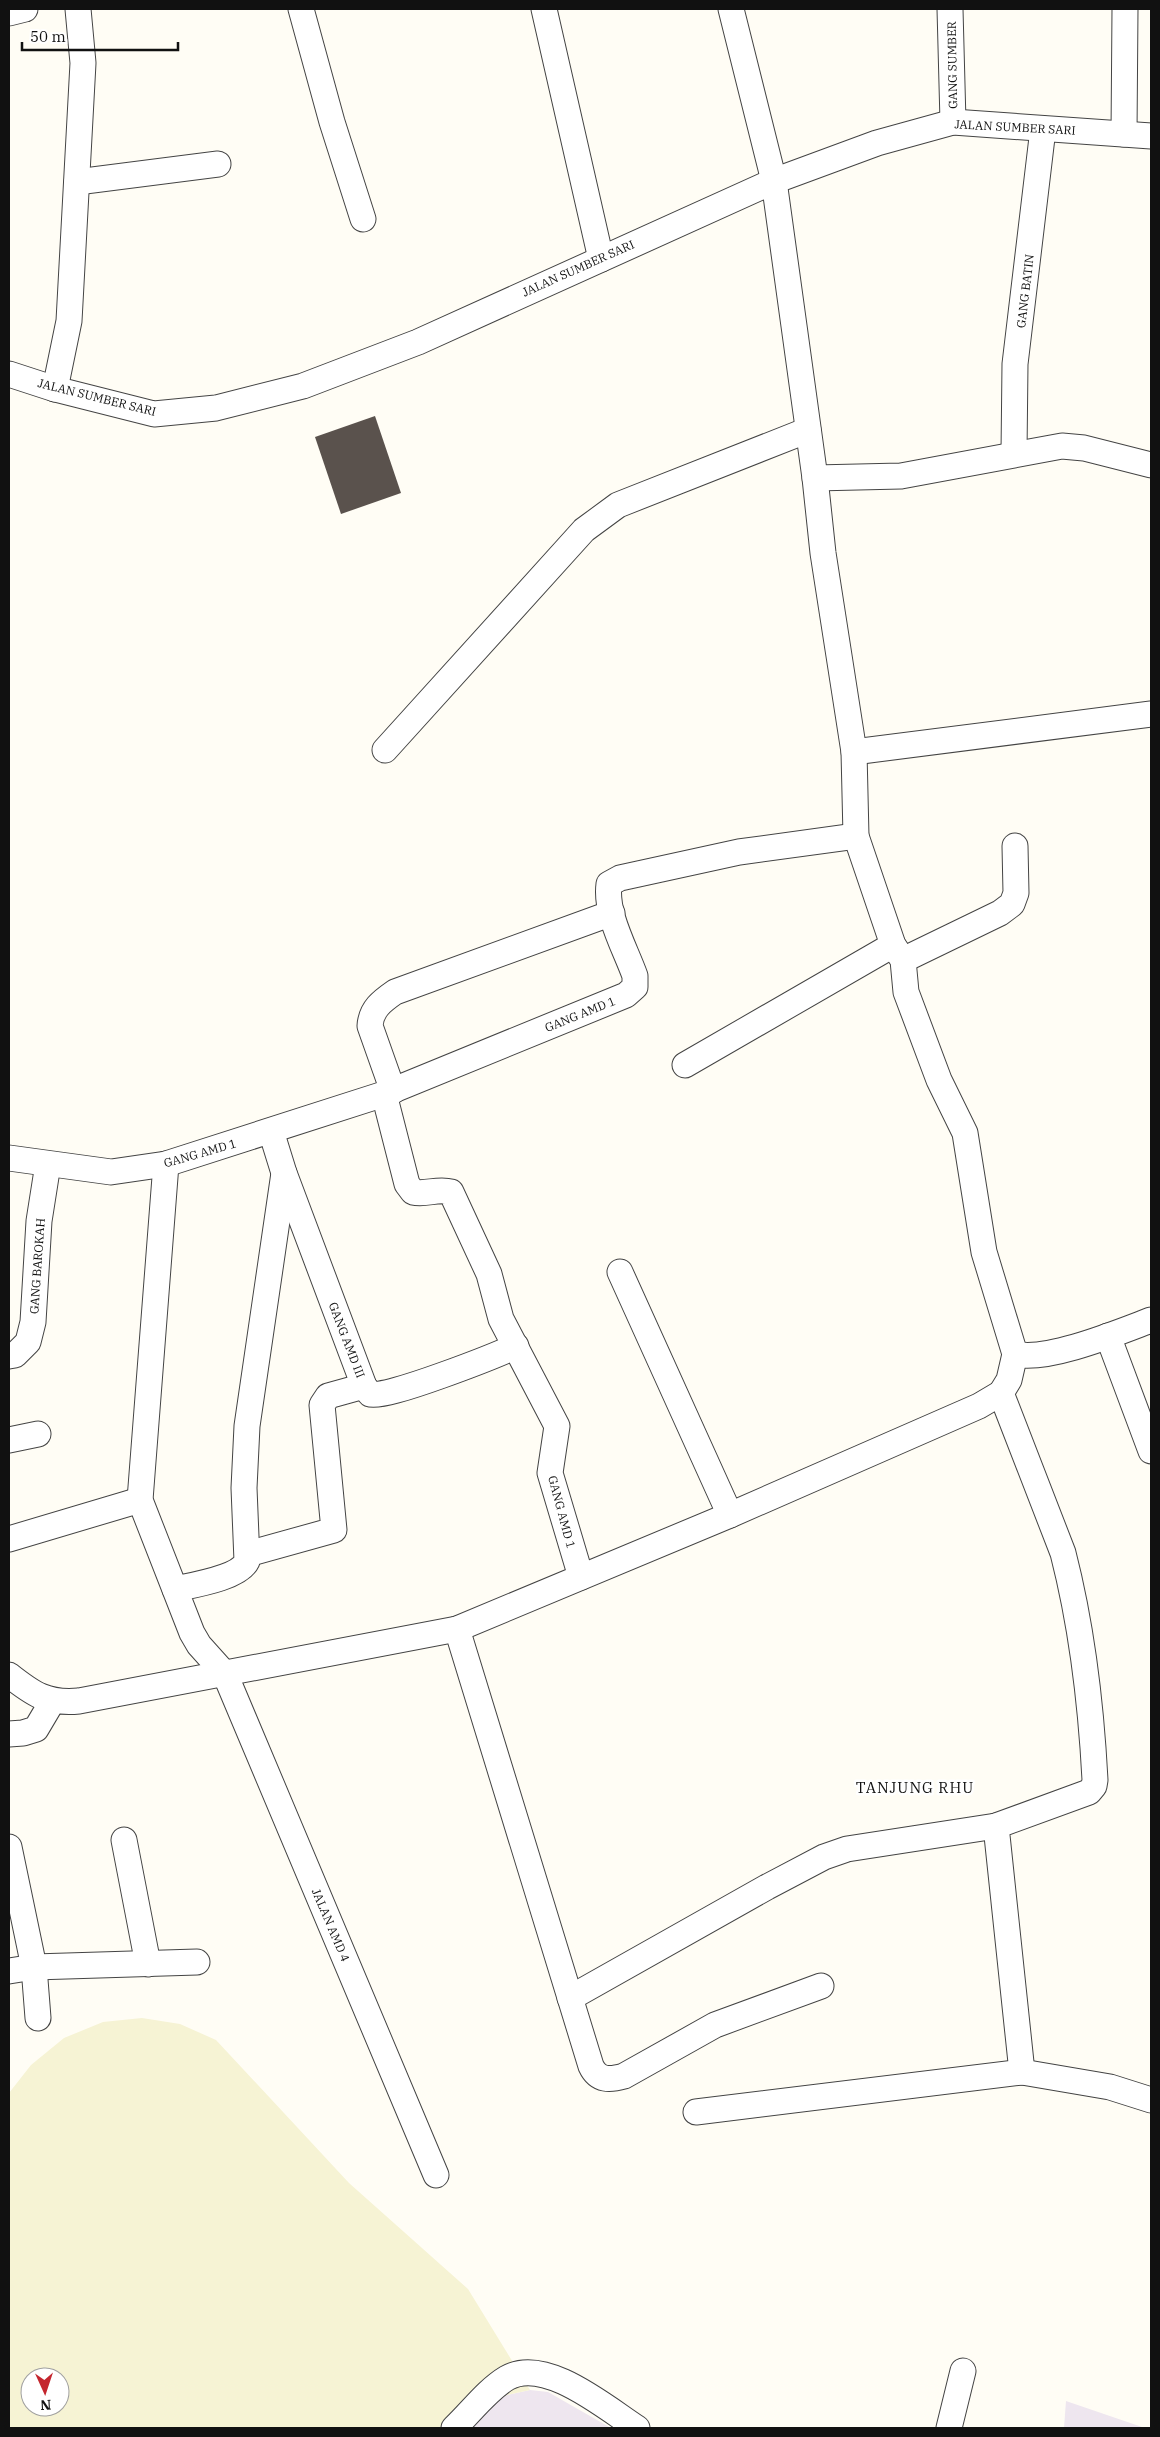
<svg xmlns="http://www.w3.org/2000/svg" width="1160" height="2437" font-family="'IBM Plex Serif',serif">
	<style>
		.industrial { fill: #eee6ef }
		.farmland { fill: #f6f3d4; fill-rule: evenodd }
		.building { fill: #5a524d }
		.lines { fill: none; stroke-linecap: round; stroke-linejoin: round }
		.minor-casing { stroke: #444; stroke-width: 27 }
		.minor { stroke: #fff; stroke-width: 25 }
		.labels { text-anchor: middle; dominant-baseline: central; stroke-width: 5; stroke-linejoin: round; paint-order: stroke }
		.street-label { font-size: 12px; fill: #111; stroke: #fff }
		.quarter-label { font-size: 15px; letter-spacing: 1px; fill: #111; stroke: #fff }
	</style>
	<rect width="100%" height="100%" fill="#fffdf5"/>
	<g class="industrial">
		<path d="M530 2390 548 2392 611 2428H469L496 2401 507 2395Z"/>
		<path d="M1066 2401 1142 2427 1147 2428H1064Z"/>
	</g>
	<path class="farmland" d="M142 2018 180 2024 216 2040 349 2183 468 2289 530 2390 507 2395 496 2401 469 2428H9V2093L31 2065 64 2038 103 2022ZM30 2377H60V2407H30Z"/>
	<path class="building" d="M375 416 401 493 341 514 315 437Z"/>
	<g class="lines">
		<defs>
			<g id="minor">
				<path d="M301 9 332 122 363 219"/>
				<path d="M544 9 601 259"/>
				<path d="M950 9 953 122"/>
				<path d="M9 13 25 9"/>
				<path d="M1124 134 1125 9"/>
				<path d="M77 182 218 164"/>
				<path d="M9 374 55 389 154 414 216 408 303 386 418 342 774 181 877 143 953 122 1151 136"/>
				<path d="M55 389 69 321 83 63 78 9"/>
				<path d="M1014 453 1015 364 1043 129"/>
				<path d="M815 478 901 476 1062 446 1084 448 1151 465"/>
				<path d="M385 750 584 530 618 505 808 430"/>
				<path d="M854 752 1151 714"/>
				<path d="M903 960 1000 913 1012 904 1016 893 1015 846"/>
				<path d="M685 1065 893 945"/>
				<path d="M393 1091 370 1026C371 1009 382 1001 395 992L612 913"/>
				<path d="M384 1094 407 1184 413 1192C426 1195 438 1188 451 1192L489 1274 501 1319 557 1426 550 1473 581 1577"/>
				<path d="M271 1131 284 1173 364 1386 370 1394C384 1400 497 1355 516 1346"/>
				<path d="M9 1158 111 1172 166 1164 384 1094 626 995 635 987V976C625 948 605 914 609 884L620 878 739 852 856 836"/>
				<path d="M166 1164 140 1500 192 1633 199 1645 225 1674 436 2175"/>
				<path d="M620 1272 730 1515"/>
				<path d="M1108 1336 1151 1451"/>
				<path d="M1015 1354C1047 1362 1119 1332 1151 1320"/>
				<path d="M9 1356 15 1355 28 1342 33 1322 39 1221 48 1164"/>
				<path d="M1001 1393 1063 1553C1082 1627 1091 1703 1095 1780L1094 1786 1089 1792 996 1826 1022 2072"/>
				<path d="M9 1440 38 1434"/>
				<path d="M9 1539 140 1500"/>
				<path d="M248 1554 334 1530 322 1405 328 1396 364 1386"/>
				<path d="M175 1589C193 1585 239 1578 247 1561L244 1488 247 1426 284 1173"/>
				<path d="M457 1629 591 2066C598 2081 610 2080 624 2076L715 2025 821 1986"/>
				<path d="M9 1675C33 1694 47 1704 79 1701L457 1629 730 1515 979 1406 1001 1393 1009 1380 1015 1354 984 1252 965 1133 939 1080 906 992 903 960 893 945 856 836 854 752 823 553 815 478 774 181 731 9"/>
				<path d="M9 1734 23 1733 36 1729 52 1702"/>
				<path d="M124 1840 148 1964"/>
				<path d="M9 1847 34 1967 38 2018"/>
				<path d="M9 1971 34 1967 197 1962"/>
				<path d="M570 1998 767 1887 824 1857 847 1849 996 1826"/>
				<path d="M696 2112 1022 2072 1110 2087 1151 2100"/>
				<path d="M454 2428C471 2412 487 2390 507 2378 545 2356 606 2408 637 2428"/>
				<path d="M949 2428 963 2371"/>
			</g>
		</defs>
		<use href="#minor" class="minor-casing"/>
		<use href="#minor" class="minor"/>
	</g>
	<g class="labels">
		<g class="street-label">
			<text transform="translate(952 65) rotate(-91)">GANG SUMBER</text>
			<text transform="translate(1015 127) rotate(3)">JALAN SUMBER SARI</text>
			<text transform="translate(578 268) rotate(-24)">JALAN SUMBER SARI</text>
			<text transform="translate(1025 291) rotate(-83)">GANG BATIN</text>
			<text transform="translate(97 397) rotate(14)">JALAN SUMBER SARI</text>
			<text transform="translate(580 1014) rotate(-22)">GANG AMD 1</text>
			<text transform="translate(200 1153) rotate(-16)">GANG AMD 1</text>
			<text transform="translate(37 1266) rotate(-86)">GANG BAROKAH</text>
			<text transform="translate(347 1340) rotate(69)">GANG AMD III</text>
			<text transform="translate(562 1512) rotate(75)">GANG AMD 1</text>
			<text transform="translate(331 1925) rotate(67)">JALAN AMD 4</text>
		</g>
		<g class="quarter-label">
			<text x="915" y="1787">TANJUNG RHU</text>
		</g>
	</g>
	<rect width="1160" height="2437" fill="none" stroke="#111111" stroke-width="20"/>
	<g transform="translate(45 2392) rotate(177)"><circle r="24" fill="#ffffff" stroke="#a0a0a0"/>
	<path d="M0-4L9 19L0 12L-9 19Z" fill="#c4262e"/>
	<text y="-8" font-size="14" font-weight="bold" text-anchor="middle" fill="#111111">N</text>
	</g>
	<path d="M22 42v8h156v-8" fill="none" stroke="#111111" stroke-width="2.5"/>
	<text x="30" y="42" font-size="15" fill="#111111" stroke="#ffffff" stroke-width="4" paint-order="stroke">50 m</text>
</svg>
